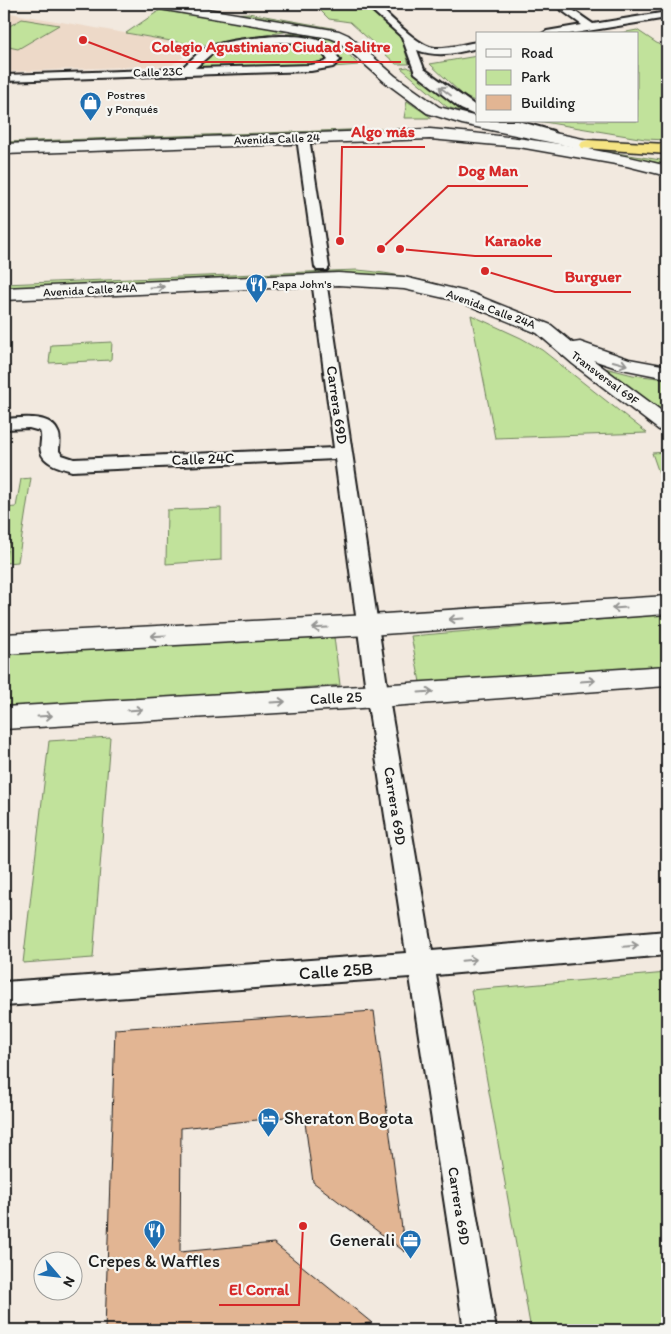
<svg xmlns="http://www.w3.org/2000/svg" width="671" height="1334" font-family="Itim,sans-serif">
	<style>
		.built { fill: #edd9c8 }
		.green { fill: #c1e29b; stroke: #6e7f5c }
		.building { fill: #e2b593; stroke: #1c1c1c }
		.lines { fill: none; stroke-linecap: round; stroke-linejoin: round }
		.minor-casing { stroke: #1c1c1c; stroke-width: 4 }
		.tertiary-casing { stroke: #1c1c1c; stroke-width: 3 }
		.secondary-casing { stroke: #1c1c1c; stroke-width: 3 }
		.trunk-casing { stroke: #1c1c1c; stroke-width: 3 }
		.minor { fill: #f6f6f2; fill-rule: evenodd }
		.tertiary { fill: #f6f6f2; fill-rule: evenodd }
		.secondary { fill: #f6f6f2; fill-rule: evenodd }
		.trunk { fill: #f5e382; fill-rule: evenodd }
		.oneway { stroke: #949492 }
		.labels { text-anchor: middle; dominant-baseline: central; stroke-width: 4.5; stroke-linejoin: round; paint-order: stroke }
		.far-street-label { font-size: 12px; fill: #1c1c1c; stroke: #f6f6f2 }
		.far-poi-label { font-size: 12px; fill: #1c1c1c; stroke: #f6f6f2; text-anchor: start }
		.street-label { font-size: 15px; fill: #1c1c1c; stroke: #f6f6f2 }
		.near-street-label { font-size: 18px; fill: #1c1c1c; stroke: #f6f6f2 }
		.near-poi-label { font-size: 18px; fill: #1c1c1c; stroke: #f6f6f2; text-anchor: start }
		.leader { fill: none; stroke: #d62828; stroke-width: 2 }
		.callout-dot { fill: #d62828; stroke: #f6f6f2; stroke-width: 2 }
		.callout-label { font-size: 16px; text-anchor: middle; font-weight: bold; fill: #d62828; stroke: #f6f6f2; stroke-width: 4.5; stroke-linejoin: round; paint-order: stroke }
	</style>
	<rect width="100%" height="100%" fill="#f2e9df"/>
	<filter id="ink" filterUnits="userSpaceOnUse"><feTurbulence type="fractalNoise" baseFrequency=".02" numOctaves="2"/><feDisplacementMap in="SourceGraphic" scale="10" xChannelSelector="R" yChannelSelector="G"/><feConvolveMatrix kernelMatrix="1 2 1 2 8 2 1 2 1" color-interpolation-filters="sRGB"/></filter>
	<g filter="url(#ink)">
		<path class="built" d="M4 12 199 46 172 65 4 72Z"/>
		<g class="green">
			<path d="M314 4H363L401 37 409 64H396L350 22 329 19Z"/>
			<path d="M163 8 296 30 199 46 126 33Z"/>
			<path d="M248 13 332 28 344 33 227 14Z"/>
			<path d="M22 19 59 25 18 49 4 46V29Z"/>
			<path d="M637 30 667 50V140L645 139 538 121H637V34H616Z"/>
			<path d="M286 34C328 31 332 37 359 65L332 67 339 62V58C320 41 311 37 286 34Z"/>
			<path d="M285 40 312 44 329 58 327 62 322 65 203 69 197 65 216 51Z"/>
			<path d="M477 56V102L465 97 430 64Z"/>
			<path d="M408 67 464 112 447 107 401 68Z"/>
			<path d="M407 101 432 118H404Z"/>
			<path d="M376 129C474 127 570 146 667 161V164L491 136 183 140 4 146V142Z"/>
			<path d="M357 270C395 273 428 281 464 292L434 286 172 282 4 290V284Z"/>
			<path d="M471 315 521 338 542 350 647 433 495 438Z"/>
			<path d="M112 342 111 360 49 363 51 345Z"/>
			<path d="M593 365 633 375 667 379V418Z"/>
			<path d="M667 452V496L652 453Z"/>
			<path d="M31 478 18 562 5 563 10 534H4V508L16 507 21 479Z"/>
			<path d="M221 508V560L166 564 167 510Z"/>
			<path d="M667 614V666L420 682 411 636Z"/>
			<path d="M334 637 340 685 4 709V654Z"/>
			<path d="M110 737 93 958 23 963 49 741Z"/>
			<path d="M667 973V1330H531L471 990Z"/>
		</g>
		<path class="building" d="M374 1011 405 1252 313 1182 304 1115 181 1128 180 1252 274 1243 372 1323 289 1330H105L115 1029Z"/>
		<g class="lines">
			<defs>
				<g id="minor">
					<path d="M365 4H376C389 15 418 47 435 48 449 49 463 44 477 42V48C457 53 438 58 417 50L424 69 477 107V116L461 109 415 73 402 37Z"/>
					<path d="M553 4H564L593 24 667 12V18L569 34H542L547 31 582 25Z"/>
					<path d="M280 36C296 36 318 36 330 47 334 50 337 56 340 60L333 67 311 71 4 81V75L181 69C188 63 194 56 202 51 217 40 261 37 280 36ZM280 42C299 43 317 43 328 60L325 62 311 65 195 68 211 54 218 52Z"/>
					<path d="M498 121H518L553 131 555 134 549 138 500 124Z"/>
					<path d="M303 134 309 138 329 267 327 270H317L315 267 297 138Z"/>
					<path d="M319 276 324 277 326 280 390 705 432 951 667 931V955L436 975 496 1330H464L410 977 4 1006V982L406 953 368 705 335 459 72 471C62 468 44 464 41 452 39 445 43 438 40 431L29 428 4 429V419C21 418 50 413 58 432 61 437 59 445 59 451L62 455 74 459 334 448 312 280 314 277Z"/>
				</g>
				<g id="tertiary">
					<path d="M147 4H177L339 31 348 35 395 76 439 107 477 117V121H496L588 140 594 142 596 145 594 148 588 150 462 124 427 113 385 82 338 41 330 38 154 8Z"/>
					<path d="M667 596V614L369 635 4 654V634L369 615Z"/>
					<path d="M667 666V686L378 707 4 729V707L378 685Z"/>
				</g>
				<g id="secondary">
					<path d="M430 129C510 136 589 146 667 166V176L627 166 519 147 430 139 4 154V144Z"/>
					<path d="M338 273 404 277 471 293 551 325 573 343 580 342 629 359 667 366V378L617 368 593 360 667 415V432L659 430 573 364 537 333 458 301 404 289 338 285 4 300V288Z"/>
				</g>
				<path id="trunk" d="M588 140 667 144V154L582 148 580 145 582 142Z"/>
			</defs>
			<use href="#minor" class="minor-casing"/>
			<use href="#tertiary" class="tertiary-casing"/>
			<use href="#secondary" class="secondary-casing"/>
			<use href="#trunk" class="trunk-casing"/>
			<use href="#minor" class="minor"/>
			<use href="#tertiary" class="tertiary"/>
			<use href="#secondary" class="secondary"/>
			<use href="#trunk" class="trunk"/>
		</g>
		<defs><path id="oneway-shaft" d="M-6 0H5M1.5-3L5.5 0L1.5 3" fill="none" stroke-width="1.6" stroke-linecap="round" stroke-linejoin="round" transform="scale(1.25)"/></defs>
		<g class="oneway">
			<use href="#oneway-shaft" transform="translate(445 91) rotate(-143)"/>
			<use href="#oneway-shaft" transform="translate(157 287) rotate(-3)"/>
			<use href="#oneway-shaft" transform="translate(620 363) rotate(15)"/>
			<use href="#oneway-shaft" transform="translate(619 608) rotate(176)"/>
			<use href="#oneway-shaft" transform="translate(456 619) rotate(176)"/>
			<use href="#oneway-shaft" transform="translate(320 628) rotate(177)"/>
			<use href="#oneway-shaft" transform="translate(158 636) rotate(177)"/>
			<use href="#oneway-shaft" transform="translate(588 681) rotate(-4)"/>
			<use href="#oneway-shaft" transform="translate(426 692) rotate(-4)"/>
			<use href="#oneway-shaft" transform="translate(278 702) rotate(-3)"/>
			<use href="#oneway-shaft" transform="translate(135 710) rotate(-4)"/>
			<use href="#oneway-shaft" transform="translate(45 716) rotate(-3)"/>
			<use href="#oneway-shaft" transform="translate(631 946) rotate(-5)"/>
			<use href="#oneway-shaft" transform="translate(469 960) rotate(-5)"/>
		</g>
	</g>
	<defs>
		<symbol id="shop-pin" viewBox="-11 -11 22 30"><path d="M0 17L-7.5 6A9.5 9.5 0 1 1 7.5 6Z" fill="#1f6fb2" stroke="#f6f6f2"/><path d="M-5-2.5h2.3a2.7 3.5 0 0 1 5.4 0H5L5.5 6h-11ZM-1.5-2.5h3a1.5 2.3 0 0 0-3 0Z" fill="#fff"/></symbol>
		<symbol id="restaurant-pin" viewBox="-11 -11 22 30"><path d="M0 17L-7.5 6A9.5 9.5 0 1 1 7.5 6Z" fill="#1f6fb2" stroke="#f6f6f2"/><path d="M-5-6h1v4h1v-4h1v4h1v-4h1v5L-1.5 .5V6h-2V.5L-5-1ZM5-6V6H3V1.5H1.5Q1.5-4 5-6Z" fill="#fff"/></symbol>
		<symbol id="hotel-pin" viewBox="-11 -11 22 30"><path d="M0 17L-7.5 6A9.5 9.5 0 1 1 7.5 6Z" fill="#1f6fb2" stroke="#f6f6f2"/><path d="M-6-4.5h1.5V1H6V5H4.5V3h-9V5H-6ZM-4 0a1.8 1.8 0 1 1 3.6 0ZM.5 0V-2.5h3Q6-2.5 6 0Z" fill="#fff"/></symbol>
		<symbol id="office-pin" viewBox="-11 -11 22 30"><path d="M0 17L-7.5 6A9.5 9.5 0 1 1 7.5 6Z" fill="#1f6fb2" stroke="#f6f6f2"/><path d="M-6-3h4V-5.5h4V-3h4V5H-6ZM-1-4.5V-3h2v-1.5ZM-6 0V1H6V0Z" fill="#fff"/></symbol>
	</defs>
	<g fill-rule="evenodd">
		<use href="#shop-pin" x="78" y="90" width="25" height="34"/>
		<use href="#restaurant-pin" x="244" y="272" width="25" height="34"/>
		<use href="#hotel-pin" x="256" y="1106" width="25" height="34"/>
		<use href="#restaurant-pin" x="142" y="1218" width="25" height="34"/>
		<use href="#office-pin" x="398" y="1228" width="25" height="34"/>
	</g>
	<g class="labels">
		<g class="far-street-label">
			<text transform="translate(158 72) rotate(-2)">Calle 23C</text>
			<text transform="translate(277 139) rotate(-2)">Avenida Calle 24</text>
			<text transform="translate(90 290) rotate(-3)">Avenida Calle 24A</text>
			<text transform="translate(491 309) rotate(20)">Avenida Calle 24A</text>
			<text transform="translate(605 378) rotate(37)">Transversal 69F</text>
		</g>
		<g class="far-poi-label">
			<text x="107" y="95">Postres<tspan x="107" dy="14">y Ponqués</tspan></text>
			<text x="272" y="284">Papa John's</text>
		</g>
		<g class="street-label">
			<text transform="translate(337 405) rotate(82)">Carrera 69D</text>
			<text transform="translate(203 459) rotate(-2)">Calle 24C</text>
			<text transform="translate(336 698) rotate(-3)">Calle 25</text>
			<text transform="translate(395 806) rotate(81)">Carrera 69D</text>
			<text transform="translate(459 1206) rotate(81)">Carrera 69D</text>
		</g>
		<g class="near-street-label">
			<text transform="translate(336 971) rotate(-4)">Calle 25B</text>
		</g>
		<g class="near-poi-label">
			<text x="284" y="1118">Sheraton Bogota</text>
			<text x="395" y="1240" text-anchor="end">Generali</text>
			<text x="154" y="1261" text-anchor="middle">Crepes &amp; Waffles</text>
		</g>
	</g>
	<path class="leader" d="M83 40L141 62H401M340 241L342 147H425M381 249L448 186H528M400 249L475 256H552M485 271L555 292H631M303 1226L299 1305H219"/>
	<g class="callout-dot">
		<circle cx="83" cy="40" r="5"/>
		<circle cx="340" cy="241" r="5"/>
		<circle cx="381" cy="249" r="5"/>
		<circle cx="400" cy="249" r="5"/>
		<circle cx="485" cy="271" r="5"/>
		<circle cx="303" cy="1226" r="5"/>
	</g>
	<g class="callout-label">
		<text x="271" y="52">Colegio Agustiniano Ciudad Salitre</text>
		<text x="383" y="137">Algo más</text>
		<text x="488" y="176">Dog Man</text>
		<text x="513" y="246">Karaoke</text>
		<text x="593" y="282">Burguer</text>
		<text x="259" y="1295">El Corral</text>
	</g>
	<rect width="671" height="1334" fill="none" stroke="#f6f6f2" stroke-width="20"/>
	<rect x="10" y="10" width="651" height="1314" fill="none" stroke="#1c1c1c" stroke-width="2" filter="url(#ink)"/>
	<rect x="476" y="32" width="162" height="90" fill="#f6f6f2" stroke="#9f9f9c"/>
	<rect x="486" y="49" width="25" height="8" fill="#f6f6f2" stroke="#9f9f9c"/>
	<text x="521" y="58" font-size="15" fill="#1c1c1c">Road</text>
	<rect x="486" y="70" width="25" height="15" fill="#c1e29b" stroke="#9f9f9c"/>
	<text x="521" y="82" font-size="15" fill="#1c1c1c">Park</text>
	<rect x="486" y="95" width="25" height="15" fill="#e2b593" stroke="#9f9f9c"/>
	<text x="521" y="108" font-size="15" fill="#1c1c1c">Building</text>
	<g transform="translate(58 1276) rotate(118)"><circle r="24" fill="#f6f6f2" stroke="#9f9f9c"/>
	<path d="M0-4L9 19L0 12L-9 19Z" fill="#1f6fb2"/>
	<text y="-8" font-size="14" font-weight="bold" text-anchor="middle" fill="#1c1c1c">N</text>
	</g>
</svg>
